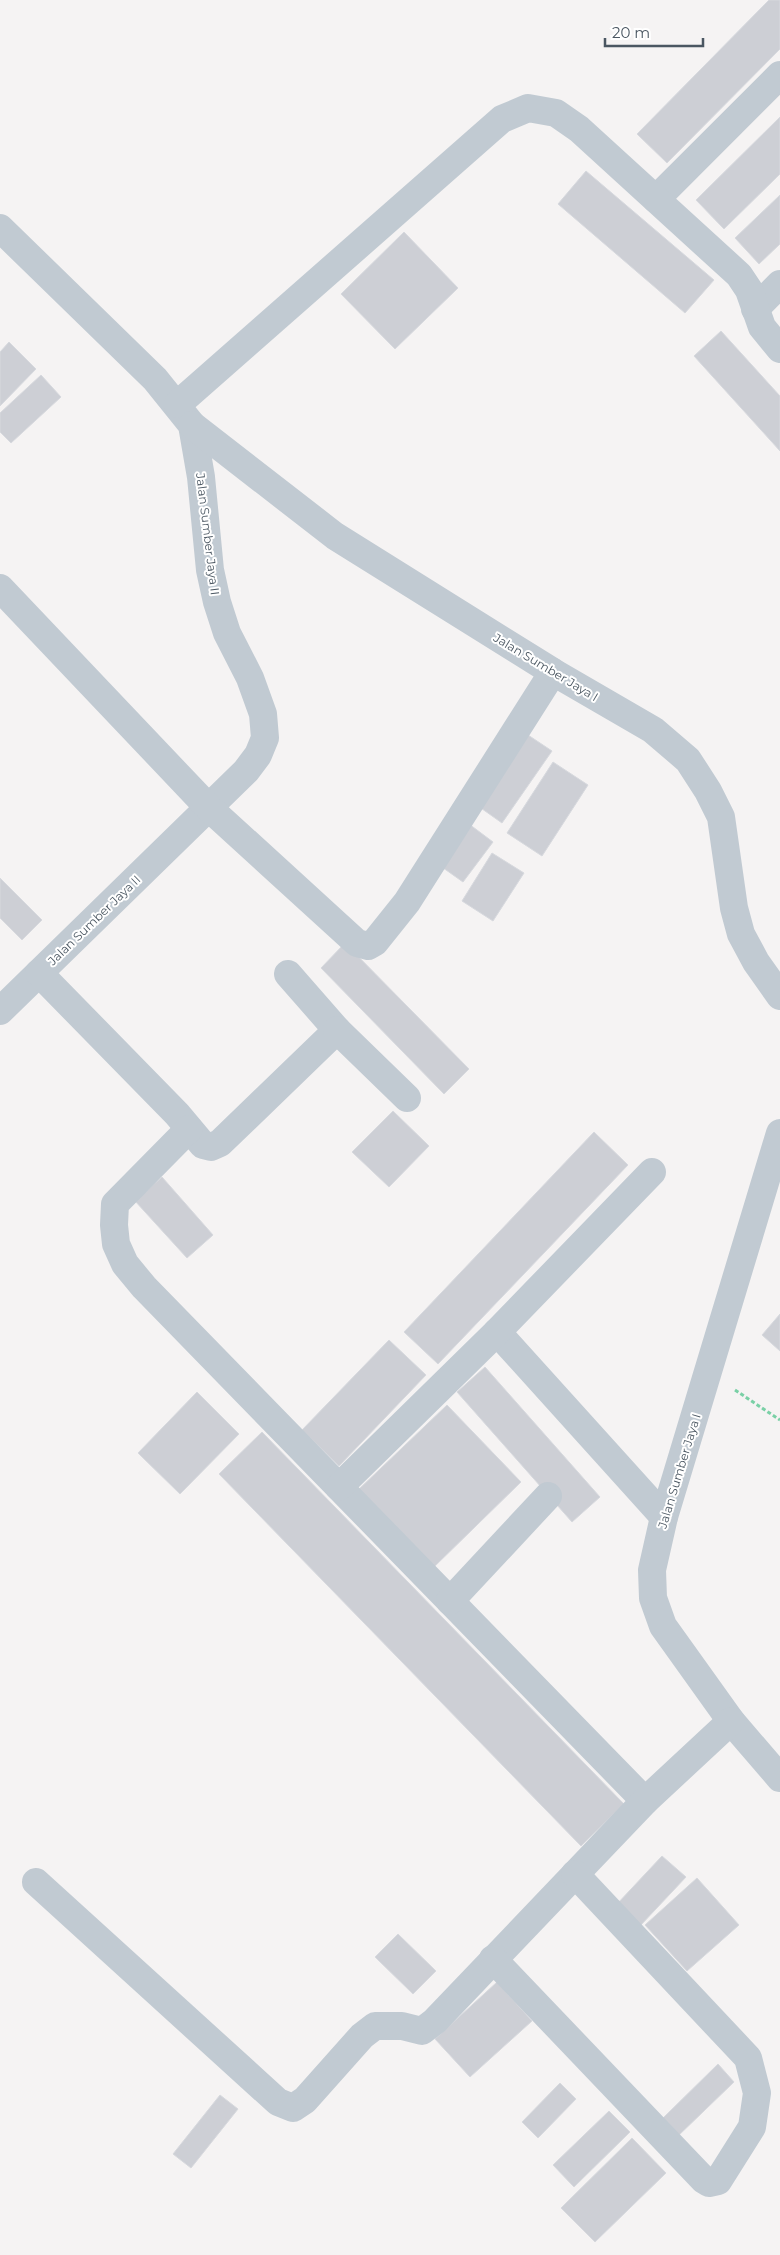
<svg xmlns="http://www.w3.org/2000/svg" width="780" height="2255" font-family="Montserrat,sans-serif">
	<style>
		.building { fill: #cdcfd5; stroke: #d7d9de }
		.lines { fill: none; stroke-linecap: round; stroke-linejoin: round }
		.path { stroke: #7ad0a6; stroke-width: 3; stroke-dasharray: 4 2.5; stroke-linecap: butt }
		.street { stroke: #c1cad2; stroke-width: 28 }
		.labels { text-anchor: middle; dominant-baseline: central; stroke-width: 4; stroke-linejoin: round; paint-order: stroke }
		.street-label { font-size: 12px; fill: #4a5661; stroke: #fff }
	</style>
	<rect width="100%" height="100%" fill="#f5f3f3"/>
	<g class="building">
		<path d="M769 0H780V49L667 163 637 134Z"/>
		<path d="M780 117V174L724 229 696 200Z"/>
		<path d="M586 171 714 280 685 313 558 204Z"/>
		<path d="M780 195V244L759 264 735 238Z"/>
		<path d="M404 232 458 288 395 349 341 294Z"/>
		<path d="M721 331 780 396V451L694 356Z"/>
		<path d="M9 342 36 369 0 406V352Z"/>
		<path d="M41 375 61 397 11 443 0 432V413Z"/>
		<path d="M528 735 552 751 502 823 478 806Z"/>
		<path d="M553 762 588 785 542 856 507 833Z"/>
		<path d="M469 824 493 842 463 882 439 865Z"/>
		<path d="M492 853 524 873 493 921 462 901Z"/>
		<path d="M0 878 42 920 22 940 0 918Z"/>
		<path d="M345 943 469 1069 444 1094 321 968Z"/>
		<path d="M393 1111 429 1146 389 1187 352 1152Z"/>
		<path d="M594 1132 628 1165 438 1364 404 1332Z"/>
		<path d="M162 1177 213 1235 187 1258 135 1201Z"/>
		<path d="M780 1314V1351L762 1335Z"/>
		<path d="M389 1340 426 1375 339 1466 302 1430Z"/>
		<path d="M485 1367 600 1497 572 1522 457 1392Z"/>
		<path d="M197 1392 239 1434 180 1494 138 1453Z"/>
		<path d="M447 1405 521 1482 432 1569 357 1491Z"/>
		<path d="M262 1432 624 1804 581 1846 219 1474Z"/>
		<path d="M662 1856 686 1877 640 1926 617 1904Z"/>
		<path d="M697 1878 739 1925 687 1971 645 1925Z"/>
		<path d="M398 1934 436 1971 413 1994 375 1957Z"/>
		<path d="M497 1982 532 2021 470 2077 435 2039Z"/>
		<path d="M718 2064 734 2082 677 2137 661 2120Z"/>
		<path d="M560 2083 576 2099 538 2138 522 2122Z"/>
		<path d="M220 2095 238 2109 191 2168 173 2154Z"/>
		<path d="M609 2111 630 2132 574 2187 553 2165Z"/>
		<path d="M632 2138 666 2173 595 2242 561 2208Z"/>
	</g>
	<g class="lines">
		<path class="path" d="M735 1390 780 1420"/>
		<g class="street">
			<path d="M656 199 780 75"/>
			<path d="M0 228 155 379 192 425 201 477 210 570 217 602 227 633 250 678 263 714 265 738 258 755 246 771 0 1011"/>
			<path d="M755 309 780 284"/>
			<path d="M178 404 502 119 528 108 556 113 579 129 739 275 749 290 762 327 780 349"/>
			<path d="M192 425 335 536 553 672 653 730 688 760 708 791 721 817 734 908 741 934 756 962 780 996"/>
			<path d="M0 588 209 808 357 943 368 946 375 942 407 902 553 672"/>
			<path d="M39 973 177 1114 203 1145 211 1147 220 1143 337 1030 288 974"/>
			<path d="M337 1030 407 1098"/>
			<path d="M189 1129 115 1204 114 1225 116 1244 125 1264 144 1287 645 1801"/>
			<path d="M780 1133 664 1517 652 1570 653 1598 663 1626 731 1721 780 1778"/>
			<path d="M497 1332 664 1517"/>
			<path d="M339 1487 497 1332 652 1172"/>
			<path d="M450 1601 548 1496"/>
			<path d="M36 1882 278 2102 293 2108 305 2100 362 2036 375 2026H402L422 2031 435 2021 645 1801 731 1721"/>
			<path d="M493 1959 704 2180 709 2183 718 2181 752 2127 757 2093 748 2058 575 1874"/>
		</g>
	</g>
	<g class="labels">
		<g class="street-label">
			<text transform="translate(208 534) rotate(83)">Jalan Sumber Jaya II</text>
			<text transform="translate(546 667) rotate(31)">Jalan Sumber Jaya I</text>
			<text transform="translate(94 920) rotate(-44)">Jalan Sumber Jaya II</text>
			<text transform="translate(679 1471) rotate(-73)">Jalan Sumber Jaya I</text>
		</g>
	</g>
	<path d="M605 38v8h98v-8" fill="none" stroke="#4a5661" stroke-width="2.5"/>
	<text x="612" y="38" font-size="15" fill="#4a5661" stroke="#ffffff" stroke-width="4" paint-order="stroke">20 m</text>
</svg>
